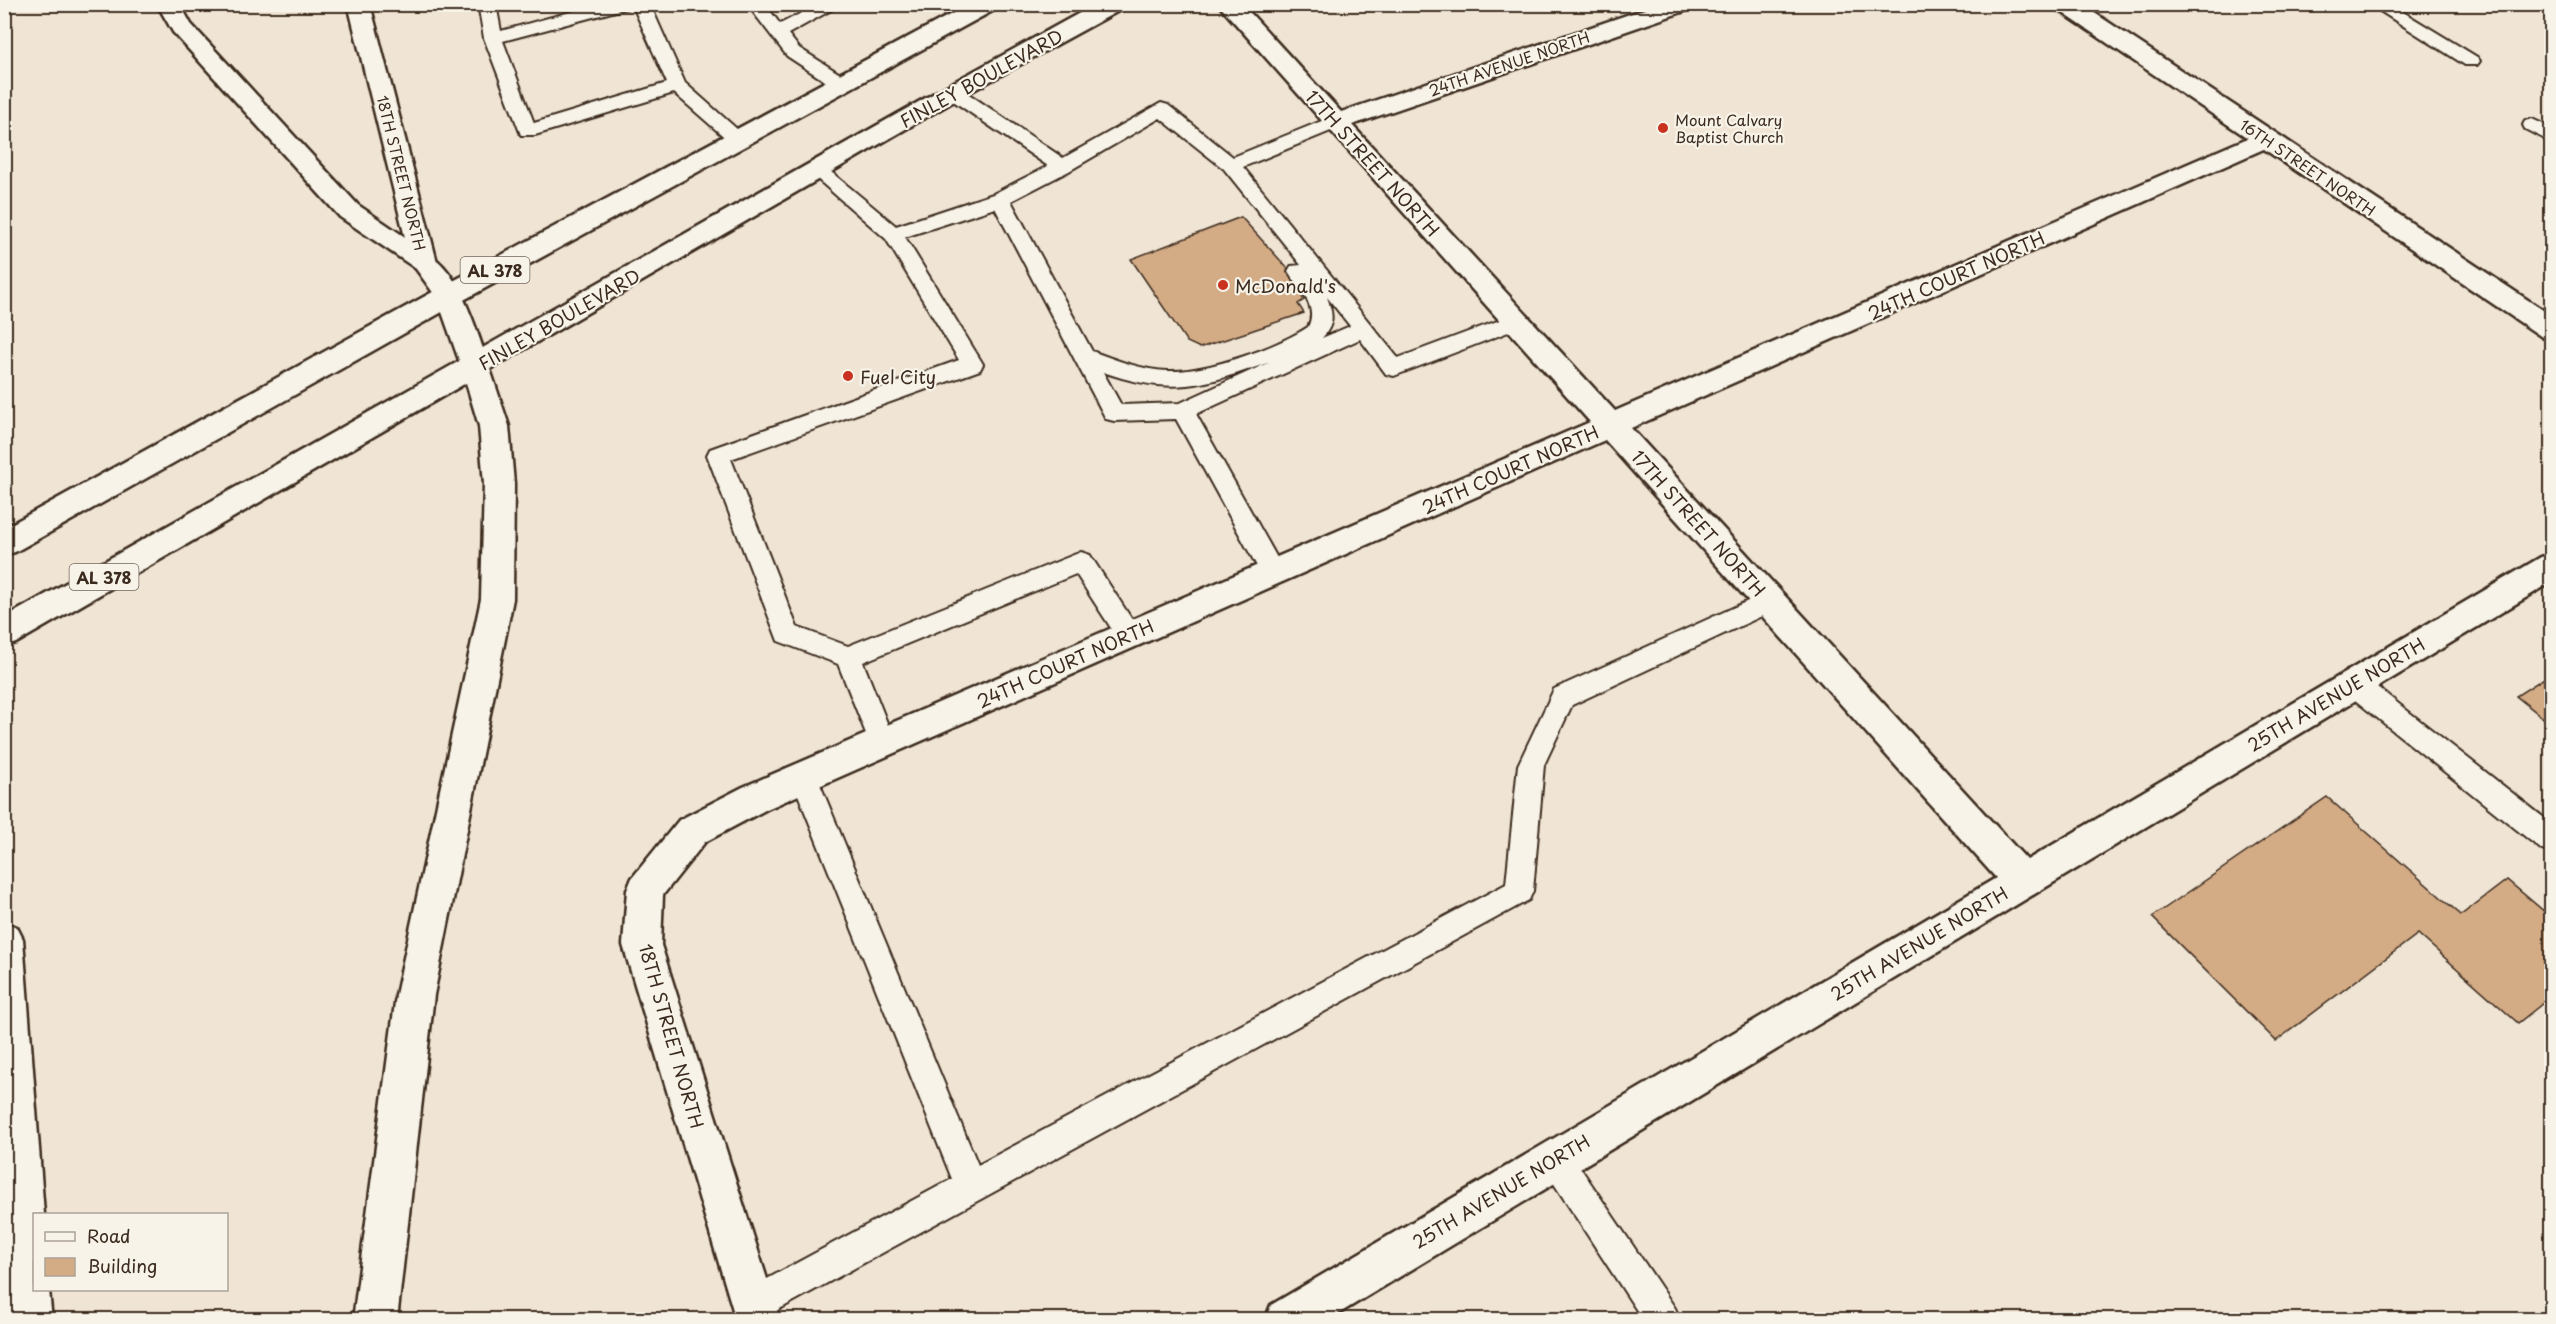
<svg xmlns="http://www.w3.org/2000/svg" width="2556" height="1324" font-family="'Playpen Sans',sans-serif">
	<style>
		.building { fill: #d3ab85; stroke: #3b2a1e; stroke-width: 1.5 }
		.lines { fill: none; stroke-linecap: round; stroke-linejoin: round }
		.lane-casing { stroke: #3b2a1e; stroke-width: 4 }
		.street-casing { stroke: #3b2a1e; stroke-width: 5 }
		.secondary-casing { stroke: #3b2a1e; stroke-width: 5 }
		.primary-casing { stroke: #3b2a1e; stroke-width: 5 }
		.highway-casing { stroke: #3b2a1e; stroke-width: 5 }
		.lane { fill: #f7f3e8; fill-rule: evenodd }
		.street { fill: #f7f3e8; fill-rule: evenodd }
		.secondary { fill: #f7f3e8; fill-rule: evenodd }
		.primary { fill: #f7f3e8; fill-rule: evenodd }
		.highway { fill: #f7f3e8; fill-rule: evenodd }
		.poi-dot { fill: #c8321e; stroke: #f7f3e8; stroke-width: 2 }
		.labels { text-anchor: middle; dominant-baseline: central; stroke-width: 4.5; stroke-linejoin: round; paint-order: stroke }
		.far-street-label { font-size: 15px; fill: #3b2a1e; stroke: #f7f3e8 }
		.far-poi-label { font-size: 15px; fill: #3b2a1e; stroke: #f7f3e8; text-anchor: start }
		.shield { fill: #f7f3e8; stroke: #73665b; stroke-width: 1.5 }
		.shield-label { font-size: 16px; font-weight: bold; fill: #3b2a1e }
		.street-label { font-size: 18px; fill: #3b2a1e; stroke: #f7f3e8 }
		.poi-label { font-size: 18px; fill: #3b2a1e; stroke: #f7f3e8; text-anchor: start }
	</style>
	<rect width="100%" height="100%" fill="#f0e5d4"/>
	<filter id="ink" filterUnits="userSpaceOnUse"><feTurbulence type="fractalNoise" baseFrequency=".0167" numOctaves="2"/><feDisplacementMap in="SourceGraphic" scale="12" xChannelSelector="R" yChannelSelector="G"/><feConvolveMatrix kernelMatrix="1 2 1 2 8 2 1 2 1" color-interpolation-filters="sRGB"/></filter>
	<g filter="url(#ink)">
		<g class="building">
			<path d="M1241 217 1300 282 1295 287 1304 300 1298 304 1304 313 1200 348 1187 342 1131 259Z"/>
			<path d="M2552 673V725L2516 696Z"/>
			<path d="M2327 797 2461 915 2507 880 2552 918V996L2518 1023 2418 934 2276 1041 2152 917Z"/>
		</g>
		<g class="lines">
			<defs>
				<g id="lane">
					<path d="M478 4H496L501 31 599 4H629L627 8 503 41 534 123 667 83 632 4H650L685 83 747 138 744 142H730L674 93 535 135H521L484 38Z"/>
					<path d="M747 4H765L780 24 819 4H842L788 34 799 48 848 79 850 83 848 87H834L787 56Z"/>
					<path d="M2369 4H2390L2477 57 2480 61 2477 65H2465Z"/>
					<path d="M953 86 960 88 1063 158 1161 103 1168 105 1233 157 1329 118H1343L1345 122 1343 126 1243 167 1398 358 1516 314 1524 316 1527 321 1524 326 1394 376 1386 374 1360 339 1196 414 1285 572 1282 579 1273 582 1264 579 1176 419 1114 421 1106 419 995 208 905 237 983 364 980 370 731 459 797 627 848 646 1081 552 1090 555 1142 635 1138 642 1129 645 1120 642 1076 574 863 662 895 743 891 751 882 754 873 751 838 664 778 641 707 455 710 449 959 360 886 239 807 170 810 166 817 164 824 166 896 226 993 194 1048 166 946 96 944 92 946 88ZM1160 118 1224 169 1301 265 1291 266 1288 271C1298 288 1319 306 1308 327 1278 347 1205 373 1168 371 1141 370 1116 360 1092 351L1011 201 1069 171ZM1327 297 1350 326 1322 338C1335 324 1333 314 1327 297ZM1270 362 1180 403 1121 405 1103 372C1172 396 1203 386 1270 362Z"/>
					<path d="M2532 119 2552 128V143L2525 129 2523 125 2525 121Z"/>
					<path d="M1770 591 1779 594 1782 601 1779 608 1572 705 1544 765 1533 891 1529 900 765 1317 758 1320 741 1317 736 1305 741 1293 952 1179 791 777 794 769 804 765 814 769 817 777 978 1165 1506 884 1518 765 1554 689Z"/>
					<path d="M2354 673 2363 676 2552 824V853L2542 850 2345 692 2341 684 2345 676Z"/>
					<path d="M1556 1143 1567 1148 1675 1308 1680 1320H1643L1545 1170 1540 1159 1545 1148Z"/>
				</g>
				<g id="street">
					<path d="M348 4H370L437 262 433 268 424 271 415 268 411 262Z"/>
					<path d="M1218 4H1242L1341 112 1659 4H1694L1691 9 1352 125 1615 411 2257 134 2266 131 2275 134 2278 139 2275 144 1631 428 2027 860 2541 557 2552 554V582L1328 1320H1265L1271 1305 1996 878 1605 440 767 809 705 842 663 895 661 945 780 1320H736L623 945 627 890 632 878 679 820 743 787 1590 422Z"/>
				</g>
				<g id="secondary">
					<path d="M2054 4H2081L2552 316V340L2542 337 2057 9Z"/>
					<path d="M424 253C458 263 478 335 489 366L485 373 475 376 465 373 461 366 437 298 411 262 415 256Z"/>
				</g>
				<g id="primary">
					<path d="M970 4H999L996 9 460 302 15 552 4 555V528L440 288Z"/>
					<path d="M1096 4H1125L1122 9 961 97 16 643 4 647V618L945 87Z"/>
				</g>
				<g id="highway">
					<path d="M157 4H180L191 24 358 205 433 256 437 262 433 268 424 271 415 268 340 217 173 32Z"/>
					<path d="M475 356 485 359 489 366 509 426 514 484 513 599 434 995 397 1320H353L396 995 481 599 484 484 479 426 461 366 465 359Z"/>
					<path d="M4 922 17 927 23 939 44 1214H34V1290H49L52 1320H8L4 1257Z"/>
				</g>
			</defs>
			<use href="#lane" class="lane-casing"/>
			<use href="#street" class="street-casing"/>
			<use href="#secondary" class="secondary-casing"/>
			<use href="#primary" class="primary-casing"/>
			<use href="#highway" class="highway-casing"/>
			<use href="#lane" class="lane"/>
			<use href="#street" class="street"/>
			<use href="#secondary" class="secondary"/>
			<use href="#primary" class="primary"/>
			<use href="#highway" class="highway"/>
		</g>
	</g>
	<g class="poi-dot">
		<circle cx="1663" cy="128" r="6"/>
		<circle cx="1223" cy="285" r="6"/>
		<circle cx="848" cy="376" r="6"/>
	</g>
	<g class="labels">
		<g class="far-street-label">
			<text transform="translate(1509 63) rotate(-19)">24TH AVENUE NORTH</text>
			<text transform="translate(2308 167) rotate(34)">16TH STREET NORTH</text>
			<text transform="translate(402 173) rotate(76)">18TH STREET NORTH</text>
		</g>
		<g class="far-poi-label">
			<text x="1675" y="119">Mount Calvary<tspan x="1675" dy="17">Baptist Church</tspan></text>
		</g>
		<g class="shield">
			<rect x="460.5" y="257" width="69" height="26" rx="4.5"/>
			<rect x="69.5" y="564" width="69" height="26" rx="4.5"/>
		</g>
		<g class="shield-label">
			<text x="495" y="270">AL 378</text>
			<text x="104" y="577">AL 378</text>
		</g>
		<g class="street-label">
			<text transform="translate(981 78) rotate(-29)">FINLEY BOULEVARD</text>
			<text transform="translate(1373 163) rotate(48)">17TH STREET NORTH</text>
			<text transform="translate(1956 275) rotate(-24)">24TH COURT NORTH</text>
			<text transform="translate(559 319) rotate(-30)">FINLEY BOULEVARD</text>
			<text transform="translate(1510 469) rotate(-24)">24TH COURT NORTH</text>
			<text transform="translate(1699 523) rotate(48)">17TH STREET NORTH</text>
			<text transform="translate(1065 663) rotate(-24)">24TH COURT NORTH</text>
			<text transform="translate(2336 694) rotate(-31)">25TH AVENUE NORTH</text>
			<text transform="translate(1919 943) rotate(-31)">25TH AVENUE NORTH</text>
			<text transform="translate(672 1036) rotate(74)">18TH STREET NORTH</text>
			<text transform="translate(1501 1191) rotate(-31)">25TH AVENUE NORTH</text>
		</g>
		<g class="poi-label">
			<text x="1235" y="285">McDonald's</text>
			<text x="860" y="376">Fuel City</text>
		</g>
	</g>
	<rect width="2556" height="1324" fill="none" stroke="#f7f3e8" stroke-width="24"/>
	<rect x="12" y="12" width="2532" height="1300" fill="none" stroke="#3b2a1e" stroke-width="2" filter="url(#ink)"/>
	<rect x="33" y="1213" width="195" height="78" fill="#f7f3e8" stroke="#aca397" stroke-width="1.5"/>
	<rect x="45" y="1232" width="30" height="9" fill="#f7f3e8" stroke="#aca397" stroke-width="1.5"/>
	<text x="87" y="1243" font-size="18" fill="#3b2a1e">Road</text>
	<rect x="45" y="1258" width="30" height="18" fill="#d3ab85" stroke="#aca397" stroke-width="1.5"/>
	<text x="87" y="1273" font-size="18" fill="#3b2a1e">Building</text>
</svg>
